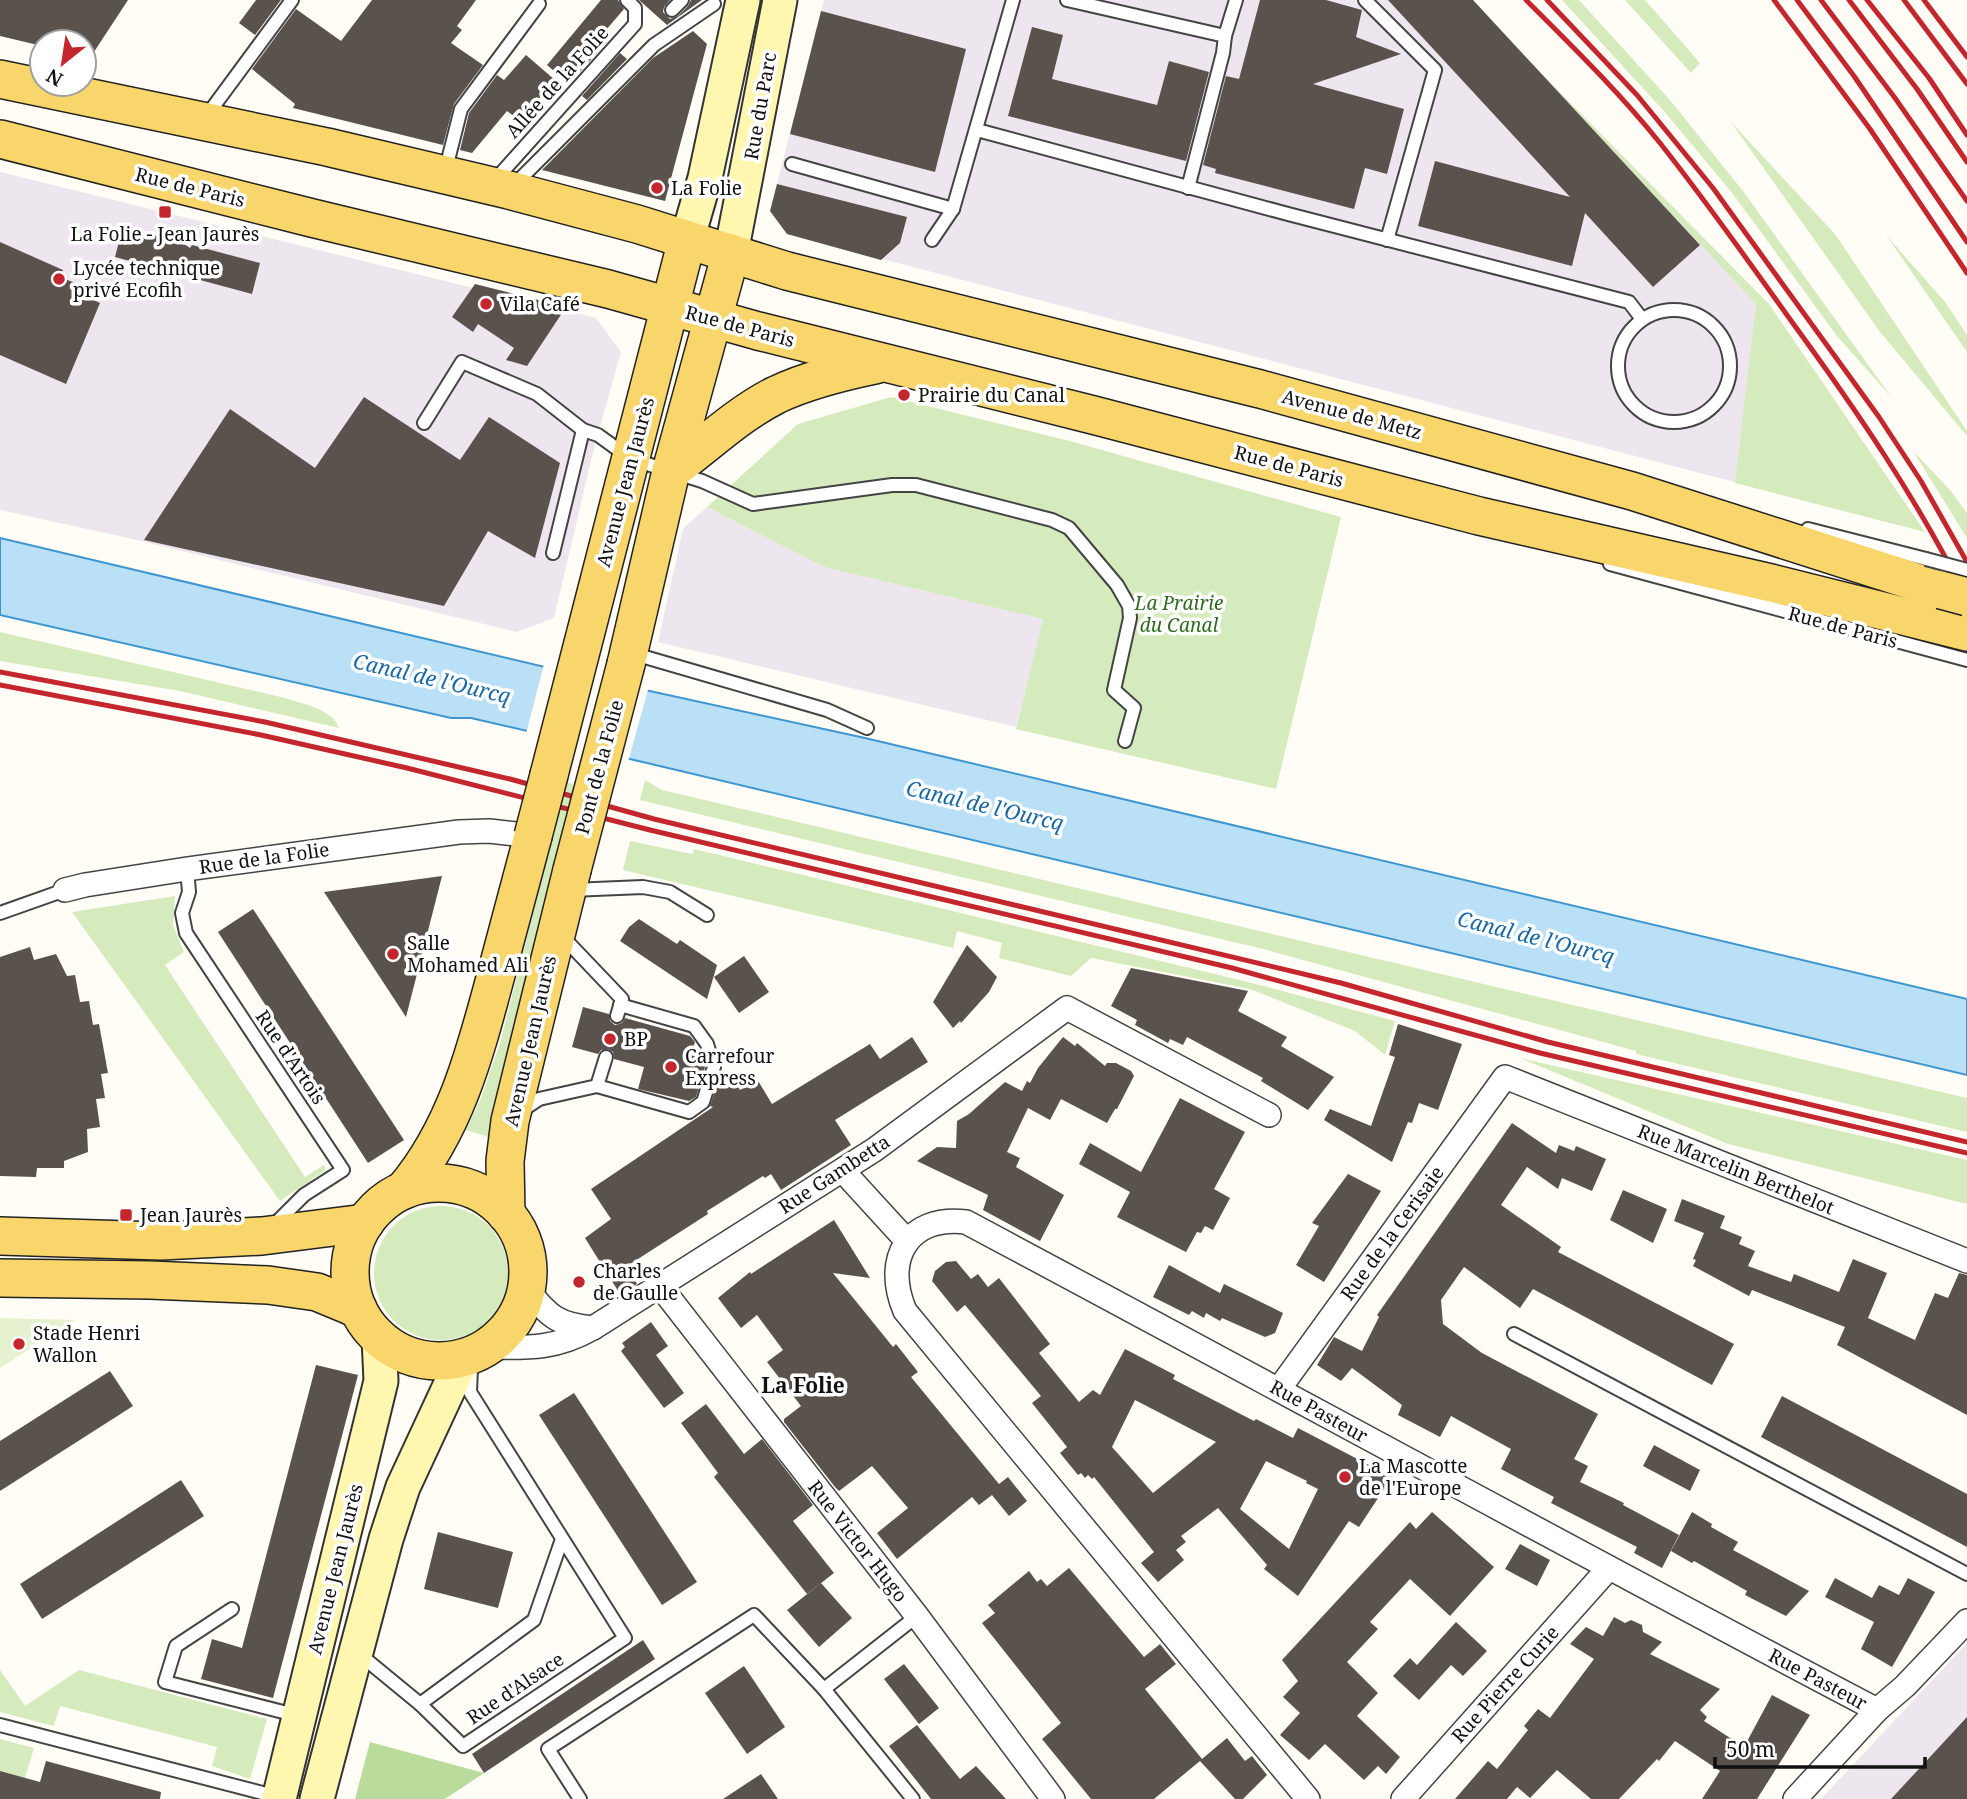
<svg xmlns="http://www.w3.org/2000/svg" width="1967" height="1799" font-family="'Noto Serif',serif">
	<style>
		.industrial { fill: #eee6ef }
		.green { fill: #d5ebbd }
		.forest { fill: #b9dc9c }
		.pitch { fill: #e6f2cf }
		.water { fill: #b9e0f7; stroke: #3f96cf; stroke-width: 2 }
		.pier { fill: #fffdf5 }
		.building { fill: #5a524d; fill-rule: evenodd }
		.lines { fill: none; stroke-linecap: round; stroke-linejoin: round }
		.service-casing { stroke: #444; stroke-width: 16 }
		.minor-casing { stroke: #444; stroke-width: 26 }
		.secondary-casing { stroke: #333; stroke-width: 37 }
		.primary-casing { stroke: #222; stroke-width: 40 }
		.service { stroke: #fff; stroke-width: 12 }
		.minor { stroke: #fff; stroke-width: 23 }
		.secondary { stroke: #fff6b0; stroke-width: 33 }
		.primary { stroke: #f9d66b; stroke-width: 37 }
		.rail { stroke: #c4262e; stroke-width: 5 }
		.service-bridge-casing { stroke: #444; stroke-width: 16; stroke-linecap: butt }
		.primary-bridge-casing { stroke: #222; stroke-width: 40; stroke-linecap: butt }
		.service-bridge { stroke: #fff; stroke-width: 12 }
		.primary-bridge { stroke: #f9d66b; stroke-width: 37 }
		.poi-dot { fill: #c4262e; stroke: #fff; stroke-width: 2.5 }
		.labels { text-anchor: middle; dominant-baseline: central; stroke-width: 7; stroke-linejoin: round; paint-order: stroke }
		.street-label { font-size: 19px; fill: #111; stroke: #fff }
		.poi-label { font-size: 19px; fill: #111; stroke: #fff; text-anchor: start }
		.park-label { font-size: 19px; font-style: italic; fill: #2f6b1f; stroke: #fff }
		.water-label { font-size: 21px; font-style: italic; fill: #1768a6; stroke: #fff }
		.neighbourhood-label { font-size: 21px; font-weight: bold; fill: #111; stroke: #fff }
	</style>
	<rect width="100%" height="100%" fill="#fffdf5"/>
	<g class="industrial">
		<path d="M824 0H1473L1756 304 1898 525 787 234 770 211Z"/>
		<path d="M0 172 596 318 621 352 594 448 554 618 517 632 124 537 0 510Z"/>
		<path d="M707 507 824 567 1044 619 1016 727 658 642 683 529Z"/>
		<path d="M1967 1643V1799H1821Z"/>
	</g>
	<g class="green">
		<path d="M1562 0H1579L1670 100 1743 191 1892 398 1837 336 1733 194 1663 110Z"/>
		<path d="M1625 0H1645L1700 63 1691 73Z"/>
		<path d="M1523 55 1769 304 1925 532 1735 483 1756 304Z"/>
		<path d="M1730 121 1835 234 1967 431V436L1880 332Z"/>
		<path d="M1886 235 1945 302 1967 335V352Z"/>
		<path d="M891 397 1070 441 1341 517 1276 789 1016 729 1043 619 824 567 707 507 798 424Z"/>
		<path d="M1913 451 1950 490 1967 513V538Z"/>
		<path d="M0 632 285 698C302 704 333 709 339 728L180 691 0 661Z"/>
		<path d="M645 780 662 790 1967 1098V1132L1636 1054V1051L1263 949 640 800Z"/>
		<path d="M567 782 576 786 523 986 491 1138 466 1130 481 1098 500 1043Z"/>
		<path d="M630 841 692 854 694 849 1248 982 1395 1021 1385 1055 1355 1031 1250 989 1091 958 1071 976 999 958 1002 943 957 931 953 948 623 870Z"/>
		<path d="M175 896 173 925 184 952 165 965 305 1177 324 1165 326 1170 280 1201 72 912Z"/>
		<path d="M1520 1058 1967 1160V1204L1728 1144Z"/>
		<circle cx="441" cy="1273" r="67"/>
		<path d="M0 1670 25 1706 79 1670 267 1719 250 1779 212 1766 217 1747 60 1706 54 1726 0 1712Z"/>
		<path d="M0 1739 34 1748 25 1778 0 1771Z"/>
	</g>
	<path class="forest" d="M370 1742 484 1773 445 1799H355Z"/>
	<path class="pitch" d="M0 1318 75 1320 0 1368Z"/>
	<path class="water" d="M0 538 604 681 865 738 1967 999V1075L630 759 588 745 471 718H451L0 615Z"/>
	<path class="pier" d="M544 664 649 686 628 762 587 748 526 734Z"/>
	<g class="building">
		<path d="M0 0H128L90 58 84 57V42H42V46L0 36Z"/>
		<path d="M256 0H281L255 35 239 23Z"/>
		<path d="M372 0H476L457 26 462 30 451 43 483 65 454 104 443 145 293 108 295 104 252 69 296 9 341 41Z"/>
		<path d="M601 0H618L624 9 600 37 607 42 569 84 547 65Z"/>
		<path d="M639 0H670L664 7 663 12 670 19 678 16 688 6 691 0H702L667 25Z"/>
		<path d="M1260 0H1326L1362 10 1356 37 1401 54 1313 84 1404 109 1387 174 1365 168 1354 209 1215 173 1216 169 1203 165 1226 76 1239 79Z"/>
		<path d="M1388 0H1473L1700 245 1653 287 1585 213 1572 266 1418 226 1435 161 1570 197Z"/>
		<path d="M821 11 966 49 935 172 790 134Z"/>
		<path d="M1032 27 1063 35 1052 79 1157 105 1169 61 1209 72 1186 161 1008 116Z"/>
		<path d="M693 31 707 44 665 201 542 170 653 58Z"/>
		<path d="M620 53 627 59 587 100 582 96Z"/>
		<path d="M526 55 555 80 520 121 507 111 472 153 460 150 469 113 497 75 504 80Z"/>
		<path d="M777 184 907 217 900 243 881 260 787 234 770 211Z"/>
		<path d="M139 231 181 242 190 248 192 245 260 263 252 294 115 257 121 234 138 239Z"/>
		<path d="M0 242 63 270 60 277 75 283 73 290 100 303 66 384 0 355Z"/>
		<path d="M475 284 566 307 527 366 506 360 514 348 478 324 473 332 452 317Z"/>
		<path d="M364 397 460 460 489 417 560 463 535 558 488 531 444 606 144 540 230 409 315 468Z"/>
		<path d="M442 876 406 1017 324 892Z"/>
		<path d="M253 909 404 1140 368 1163 218 932Z"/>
		<path d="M639 919 677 944 680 940 717 965 707 999 620 941 629 927Z"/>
		<path d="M967 945 997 977 989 992 961 1023 960 1021 953 1028 933 1002Z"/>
		<path d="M30 947 34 960 56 954 67 976 75 975 80 1002 89 1001 93 1025 99 1024 108 1073 101 1074 105 1098 96 1099 100 1127 87 1129 88 1152 64 1161V1168H37L36 1177 0 1176V957Z"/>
		<path d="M744 956 769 992 739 1013 714 977Z"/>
		<path d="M1131 968 1248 991 1238 1011 1287 1037 1281 1046 1334 1077 1308 1110 1261 1081 1263 1078 1187 1037 1183 1045 1170 1039 1168 1043 1135 1025 1137 1020 1111 1006Z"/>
		<path d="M583 1007 609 1014 610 1021 615 1025 622 1023 625 1018 690 1036 695 1042 693 1048 700 1050 705 1067 696 1097 689 1101 638 1089 644 1067 614 1059 613 1052 608 1049 601 1050 598 1054 572 1047Z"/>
		<path d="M1398 1024 1462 1044 1438 1110 1419 1103 1412 1123 1408 1122 1392 1162 1324 1120 1330 1109 1371 1126 1395 1057 1389 1055Z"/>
		<path d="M912 1037 928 1062 835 1120 851 1145 781 1190 771 1174 765 1178 763 1176 707 1211 708 1214 627 1266 637 1284 620 1294 585 1238 611 1219 591 1189 713 1107 710 1106 716 1088 734 1079 740 1090 757 1079 772 1104 870 1044 880 1059Z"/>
		<path d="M1063 1037 1075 1046 1077 1043 1105 1066 1107 1063H1116L1131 1071 1134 1076 1117 1109H1115L1107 1123 1061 1099 1050 1120 1028 1108 1007 1152 1020 1158 1016 1167 1064 1195 1040 1241 983 1210 988 1195 917 1161 937 1147 956 1148 957 1121 969 1114 1005 1082 1022 1091 1027 1081 1030 1083 1038 1068Z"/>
		<path d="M1180 1098 1245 1132 1214 1189 1230 1198 1213 1230 1205 1226 1201 1233 1197 1232 1186 1252 1117 1217 1130 1192 1079 1164 1090 1143 1141 1172Z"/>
		<path d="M1512 1123 1556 1153 1559 1145 1574 1151 1576 1146 1606 1159 1592 1191 1562 1178 1558 1189 1527 1167 1501 1205 1561 1247 1558 1252 1734 1344 1712 1385 1533 1289 1520 1308 1464 1267 1441 1300 1443 1324 1482 1353 1598 1414 1574 1459 1588 1466 1580 1482 1624 1503 1623 1505 1679 1535 1662 1568 1634 1553 1637 1547 1551 1503 1554 1497 1501 1469 1511 1449 1451 1416 1440 1437 1398 1415 1402 1405 1352 1368 1341 1381 1317 1365 1334 1337 1362 1351 1379 1317 1377 1315Z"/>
		<path d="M1348 1174 1381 1191 1324 1282 1296 1265 1319 1226 1312 1223Z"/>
		<path d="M1623 1190 1667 1209 1653 1243 1610 1220Z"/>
		<path d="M1682 1199 1725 1216 1720 1228 1742 1237 1739 1244 1755 1251 1748 1266 1791 1282 1794 1274 1839 1292 1853 1259 1887 1273 1868 1318 1915 1340 1935 1293 1948 1298 1959 1273 1967 1275V1415L1837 1345 1845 1327 1752 1290 1749 1296 1693 1266 1696 1260 1693 1259 1704 1233 1674 1221Z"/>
		<path d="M834 1220 870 1278 833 1273 893 1347 896 1344 918 1372 911 1377 999 1484 1008 1477 1027 1501 1009 1516 992 1495 979 1505 972 1497 897 1559 877 1533 908 1508 872 1466 839 1491 835 1487 784 1422V1419L801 1406 767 1362 783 1350 757 1315 741 1328 718 1298 750 1272 751 1274Z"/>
		<path d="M956 1261 971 1279 978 1274 988 1287 999 1278 1050 1344 1039 1353 1079 1402 1093 1390 1100 1395 1125 1349 1175 1375 1173 1379 1254 1421 1256 1419 1293 1438 1298 1428 1392 1477 1359 1527 1349 1521 1298 1596 1264 1569 1267 1565 1218 1508 1181 1536 1186 1542 1176 1550 1184 1560 1158 1582 1141 1563 1154 1552 1094 1477 1092 1479 1088 1475 1085 1478 1081 1473 1078 1475 1060 1453 1067 1447 1032 1403 1041 1396 965 1305 957 1312 932 1281 935 1271 946 1262ZM1135 1400 1216 1442 1153 1493 1112 1447ZM1266 1461 1307 1481 1306 1483 1318 1489 1289 1549 1240 1509Z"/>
		<path d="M1169 1265 1220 1293 1224 1284 1283 1313 1275 1333 1265 1337 1222 1318 1220 1321 1206 1313 1204 1318 1192 1311 1189 1315 1153 1297Z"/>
		<path d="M651 1322 668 1346 656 1355 684 1393 664 1408 621 1351 625 1347 622 1343Z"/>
		<path d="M316 1365 358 1375 273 1698 201 1679 212 1639 242 1648Z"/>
		<path d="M110 1371 133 1406 0 1491V1441Z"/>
		<path d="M574 1393 697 1582 662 1605 539 1415Z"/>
		<path d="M1782 1396 1967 1494V1547L1761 1437Z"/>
		<path d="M706 1404 744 1454 762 1439 813 1505 793 1521 834 1573 807 1594 714 1477 718 1473 681 1423Z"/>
		<path d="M1654 1445 1700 1470 1690 1491 1643 1466Z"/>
		<path d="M181 1480 204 1516 42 1619 20 1584Z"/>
		<path d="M1432 1512 1494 1567 1450 1616 1410 1579 1370 1622 1378 1629 1347 1662 1378 1693 1357 1716 1400 1757 1386 1774 1378 1766 1364 1780 1325 1744 1309 1760 1280 1735 1300 1713 1283 1697 1298 1681 1282 1660 1410 1522 1416 1529Z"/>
		<path d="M1692 1512 1712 1524 1711 1527 1738 1542 1733 1550 1809 1591 1786 1616 1745 1595 1747 1591 1694 1561 1692 1563 1671 1551Z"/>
		<path d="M438 1532 513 1552 498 1608 424 1589Z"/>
		<path d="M1520 1544 1550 1560 1537 1586 1505 1569Z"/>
		<path d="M1069 1568 1144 1657 1160 1644 1176 1664 1145 1689 1202 1759 1227 1738 1245 1761 1252 1756 1267 1775 1243 1799H1235L1200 1761 1154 1799H1091L1042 1739 1061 1723 982 1623 995 1613 988 1605 1029 1571 1037 1582 1041 1579 1047 1586Z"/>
		<path d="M1835 1578 1872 1598 1879 1585 1899 1595 1908 1578 1935 1592 1892 1667 1861 1649 1874 1622 1825 1597Z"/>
		<path d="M821 1583 852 1618 819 1647 787 1610Z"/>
		<path d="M1614 1617 1625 1623 1631 1620 1642 1625 1643 1632 1662 1642 1650 1654 1720 1689 1700 1710 1707 1717 1704 1721 1744 1747 1772 1695 1810 1715 1757 1799H1702L1720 1771 1675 1741 1659 1761 1657 1759 1619 1799H1591L1557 1770 1530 1798 1517 1787 1507 1799H1455L1488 1761 1497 1769 1528 1730 1524 1726 1538 1709 1550 1718 1594 1659 1570 1644 1586 1627 1603 1636Z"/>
		<path d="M1456 1622 1487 1651 1463 1676 1451 1665 1419 1700 1393 1676 1410 1658 1417 1665Z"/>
		<path d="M643 1640 655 1659 484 1773 472 1754Z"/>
		<path d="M904 1664 939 1708 919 1724 884 1679Z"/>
		<path d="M744 1666 785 1727 747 1754 705 1693Z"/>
		<path d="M1967 1717V1799H1891Z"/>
		<path d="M917 1725 960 1779 976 1766 1006 1799H931L889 1746Z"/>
		<path d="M46 1761 161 1792 160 1799H0V1771L40 1782Z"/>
		<path d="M761 1774 778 1799H723Z"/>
	</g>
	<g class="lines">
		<defs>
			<g id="service">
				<path d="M1067 0 1225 36 1223 53 1188 188"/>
				<path d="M1365 0 1435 70 1387 240"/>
				<path d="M672 10 682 0"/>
				<path d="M1225 36 1236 0"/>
				<path d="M205 118 292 0"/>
				<path d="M977 130 1288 214 1629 302 1642 319"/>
				<path d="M792 164 953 209"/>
				<path d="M445 172 461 109 539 4"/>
				<path d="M495 180 635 24V8L627 0"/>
				<path d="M513 186 654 45 714 4"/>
				<path d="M932 240 953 209 1013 0"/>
				<circle cx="1674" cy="366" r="56"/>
				<path d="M424 423 462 362 537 394 583 430 598 435 631 459 702 481 753 504 892 485H916L1052 520 1069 528 1117 585 1129 606 1130 618 1114 690 1134 708 1125 741"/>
				<path d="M1808 529 1926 559"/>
				<path d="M553 553 583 430"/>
				<path d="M1610 564 1967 660"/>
				<path d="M631 653 827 710 867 728"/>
				<path d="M187 869 189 892 182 913 186 933 343 1170 304 1195 273 1226"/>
				<path d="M571 890 643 887 670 892 707 915"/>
				<path d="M0 913 65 890"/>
				<path d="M560 934 622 999 617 1016"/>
				<path d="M597 1086 689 1112 703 1102 714 1067 707 1044 694 1026 620 1005"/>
				<path d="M521 1111 539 1099 597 1086 606 1057"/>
				<path d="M1514 1334 1967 1574"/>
				<path d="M471 1368 470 1392 625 1638 463 1746 420 1704 534 1620 562 1539"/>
				<path d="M232 1609 176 1646 165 1682 299 1716"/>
				<path d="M358 1653 420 1704"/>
				<path d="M824 1689 917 1616"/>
				<path d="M0 1725 278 1797"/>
				<path d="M580 1799 548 1749 754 1615 824 1689 913 1799"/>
			</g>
			<g id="minor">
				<path d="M65 890 85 885 187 869 459 832 489 831 533 836"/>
				<path d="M843 1171 907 1241"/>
				<path d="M660 1286 917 1616 1053 1799"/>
				<path d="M527 1289C548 1316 558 1325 593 1328"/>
				<path d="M488 1347C530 1348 556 1349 593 1328L874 1150 1067 1008 1269 1115"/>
				<path d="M1279 1389 1505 1077 1967 1261"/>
				<path d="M1308 1799 905 1311C883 1260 907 1215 966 1222 1270 1384 1572 1550 1877 1710"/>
				<path d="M1403 1799 1608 1569"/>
				<path d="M1795 1799 1877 1710 1905 1686 1967 1621"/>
			</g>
			<g id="secondary">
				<path d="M687 240 705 178 743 0"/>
				<path d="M731 253 780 0"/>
				<path d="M279 1799 381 1381 379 1338"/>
				<path d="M317 1799 386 1539 403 1487 463 1358"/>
			</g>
			<g id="primary">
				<path d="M0 79 327 147 509 190 637 224 787 271 1260 389 1632 491 1941 590"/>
				<path d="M0 139 312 218 608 289 758 331 1097 416 1479 516 1771 583 1967 632"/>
				<path d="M671 471C705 446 738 414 776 395 808 380 841 372 875 365"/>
				<path d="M626 664 671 471 731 253"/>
				<path d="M549 775 687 240"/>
				<circle cx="439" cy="1272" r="89"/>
				<path d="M404 1190C457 1127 476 1049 497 971 509 926 521 881 533 836"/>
				<path d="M506 1214 505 1161 510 1121 572 870"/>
				<path d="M0 1236 161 1241 262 1236 365 1223"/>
				<path d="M0 1278 150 1280 268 1285 317 1292 358 1309"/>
			</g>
		</defs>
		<use href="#service" class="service-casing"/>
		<use href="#minor" class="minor-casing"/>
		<use href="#secondary" class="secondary-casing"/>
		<use href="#primary" class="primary-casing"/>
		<use href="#service" class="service"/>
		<use href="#minor" class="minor"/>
		<use href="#secondary" class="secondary"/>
		<use href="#primary" class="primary"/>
		<g class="rail">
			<path d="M1526 0C1572 46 1619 92 1660 143 1706 201 1749 262 1792 322 1857 411 1918 500 1967 599"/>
			<path d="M1547 0 1637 95 1713 188 1879 417 1921 481 1967 562"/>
			<path d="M1774 0 1870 129 1967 273"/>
			<path d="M1797 0 1854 76 1967 242"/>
			<path d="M1821 0 1895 98 1967 201"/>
			<path d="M1849 0 1917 89 1967 162"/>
			<path d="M1867 0 1929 78 1967 135"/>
			<path d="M1904 0 1967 84"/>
			<path d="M1924 0 1967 57"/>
			<path d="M0 672 265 722 510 779 654 819 1341 983 1548 1042 1967 1142"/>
			<path d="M0 685 261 735 407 768 650 830 1232 968 1540 1053 1967 1153"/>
		</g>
		<defs>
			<path id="service-bridge" d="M1926 559 1967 570"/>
			<g id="primary-bridge">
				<path d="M1941 590 1967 597"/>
				<path d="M533 836 549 775"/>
				<path d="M572 870 626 664"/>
			</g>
		</defs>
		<use href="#service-bridge" class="service-bridge-casing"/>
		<use href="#primary-bridge" class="primary-bridge-casing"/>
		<use href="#service-bridge" class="service-bridge"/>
		<use href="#primary-bridge" class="primary-bridge"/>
	</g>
	<g class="poi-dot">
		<circle cx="657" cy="188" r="7"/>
		<rect x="158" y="205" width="14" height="14" rx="3.5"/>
		<circle cx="59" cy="279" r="7"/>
		<circle cx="486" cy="304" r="7"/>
		<circle cx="904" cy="395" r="7"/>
		<circle cx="393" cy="954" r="7"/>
		<circle cx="610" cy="1039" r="7"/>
		<circle cx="671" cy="1067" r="7"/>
		<rect x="119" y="1208" width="14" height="14" rx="3.5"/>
		<circle cx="579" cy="1282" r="7"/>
		<circle cx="19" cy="1344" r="7"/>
		<circle cx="1345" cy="1477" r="7"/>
	</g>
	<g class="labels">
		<g class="street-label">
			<text transform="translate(557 82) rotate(-48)">Allée de la Folie</text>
			<text transform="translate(760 106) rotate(-80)">Rue du Parc</text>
			<text transform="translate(190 187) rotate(14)">Rue de Paris</text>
			<text transform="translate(740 326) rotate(15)">Rue de Paris</text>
			<text transform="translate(1352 414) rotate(15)">Avenue de Metz</text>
			<text transform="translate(1289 466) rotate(15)">Rue de Paris</text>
			<text transform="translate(625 482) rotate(-75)">Avenue Jean Jaurès</text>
			<text transform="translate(1843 627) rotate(15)">Rue de Paris</text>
			<text transform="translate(599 767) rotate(-75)">Pont de la Folie</text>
			<text transform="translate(264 858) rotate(-8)">Rue de la Folie</text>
			<text transform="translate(530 1041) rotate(-77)">Avenue Jean Jaurès</text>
			<text transform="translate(291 1057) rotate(56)">Rue d'Artois</text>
			<text transform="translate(1736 1169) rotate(22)">Rue Marcelin Berthelot</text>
			<text transform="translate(834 1174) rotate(-33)">Rue Gambetta</text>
			<text transform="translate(1392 1233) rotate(-54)">Rue de la Cerisaie</text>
			<text transform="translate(1319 1411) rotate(29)">Rue Pasteur</text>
			<text transform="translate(858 1541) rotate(52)">Rue Victor Hugo</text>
			<text transform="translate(335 1569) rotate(-76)">Avenue Jean Jaurès</text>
			<text transform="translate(1818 1679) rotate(28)">Rue Pasteur</text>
			<text transform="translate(1505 1684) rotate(-48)">Rue Pierre Curie</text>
			<text transform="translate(515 1688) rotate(-34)">Rue d'Alsace</text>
		</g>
		<g class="poi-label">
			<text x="671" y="188">La Folie</text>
			<text x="165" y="234" text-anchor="middle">La Folie - Jean Jaurès</text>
			<text x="73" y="268">Lycée technique<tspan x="73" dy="22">privé Ecofih</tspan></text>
			<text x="500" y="304">Vila Café</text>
			<text x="918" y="395">Prairie du Canal</text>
			<text x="407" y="943">Salle<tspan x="407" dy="22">Mohamed Ali</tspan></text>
			<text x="624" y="1039">BP</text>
			<text x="685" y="1056">Carrefour<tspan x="685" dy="22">Express</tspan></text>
			<text x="140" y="1215">Jean Jaurès</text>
			<text x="593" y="1271">Charles<tspan x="593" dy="22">de Gaulle</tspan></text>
			<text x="33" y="1333">Stade Henri<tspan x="33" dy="22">Wallon</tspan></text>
			<text x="1359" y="1466">La Mascotte<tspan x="1359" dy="22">de l'Europe</tspan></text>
		</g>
		<g class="park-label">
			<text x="1179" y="603">La Prairie<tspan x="1179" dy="22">du Canal</tspan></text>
		</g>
		<g class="water-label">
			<text transform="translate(432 678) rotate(13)">Canal de l'Ourcq</text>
			<text transform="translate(985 805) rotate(13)">Canal de l'Ourcq</text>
			<text transform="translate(1536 937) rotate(14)">Canal de l'Ourcq</text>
		</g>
		<g class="neighbourhood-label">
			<text x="803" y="1385">La Folie</text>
		</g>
	</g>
	<g transform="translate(63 63) rotate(210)"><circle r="33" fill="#ffffff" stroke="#a0a0a0" stroke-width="2"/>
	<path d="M0-5L12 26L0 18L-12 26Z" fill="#c4262e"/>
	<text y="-10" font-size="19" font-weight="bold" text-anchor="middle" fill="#111111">N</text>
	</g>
	<path d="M1715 1757v10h210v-10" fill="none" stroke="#111111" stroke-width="3.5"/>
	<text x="1726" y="1757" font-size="21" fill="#111111" stroke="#ffffff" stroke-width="5" paint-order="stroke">50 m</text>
</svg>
